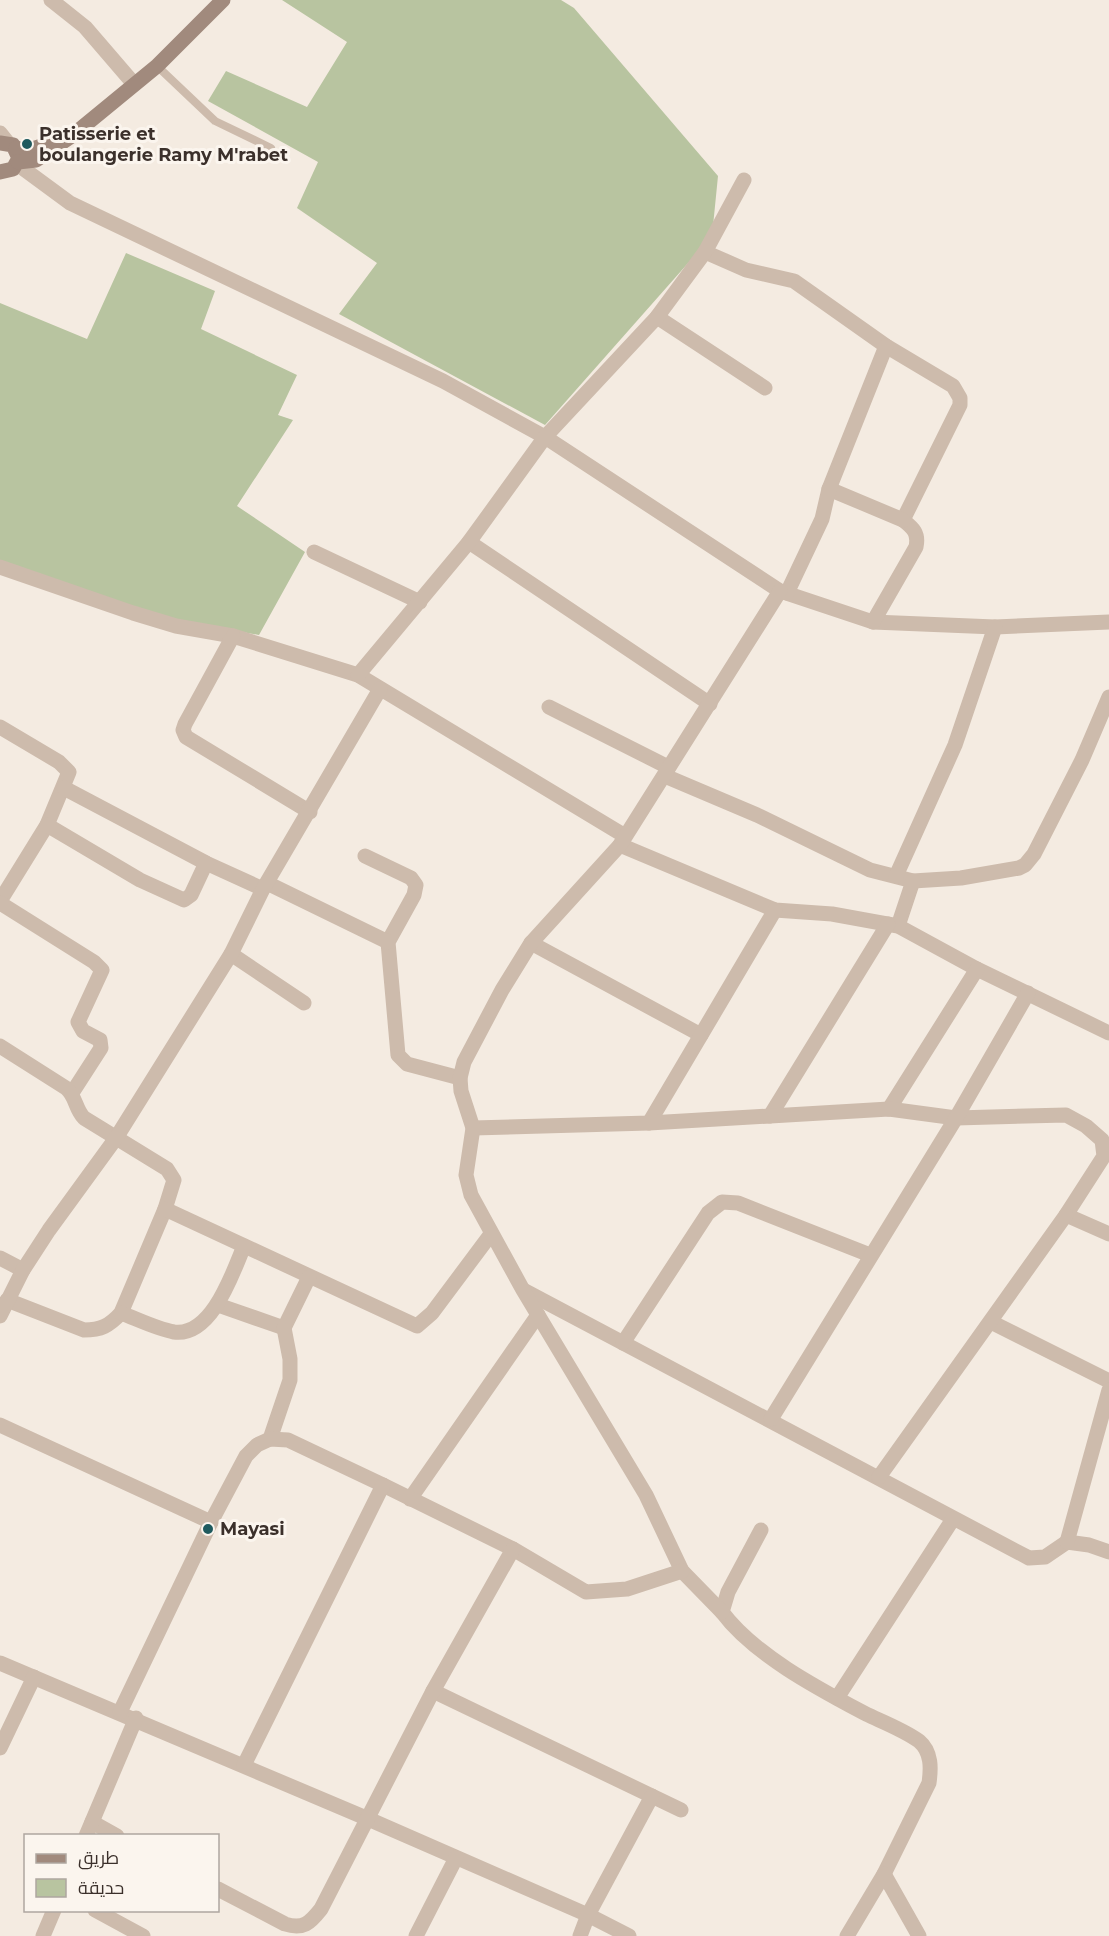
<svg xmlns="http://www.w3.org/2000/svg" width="1109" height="1936" font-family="Montserrat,Cairo,sans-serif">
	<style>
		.green { fill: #b8c4a0 }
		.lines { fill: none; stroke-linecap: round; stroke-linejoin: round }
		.lane { stroke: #cdbbac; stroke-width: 8 }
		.street { stroke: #cdbbac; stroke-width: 15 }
		.secondary { stroke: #a18a7d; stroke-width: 15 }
		.poi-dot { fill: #1f5a5e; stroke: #fbf5ee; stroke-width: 2 }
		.labels { text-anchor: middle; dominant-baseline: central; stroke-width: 6; stroke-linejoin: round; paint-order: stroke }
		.poi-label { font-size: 18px; font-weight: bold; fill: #3b302b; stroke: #fbf5ee; text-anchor: start }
	</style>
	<rect width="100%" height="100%" fill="#f4ebe1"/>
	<g class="green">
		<path d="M282 0H561L574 8 718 176 712 236 545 425 339 314 377 263 297 208 318 162 208 101 226 71 307 107 347 42Z"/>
		<path d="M126 253 215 291 201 329 297 375 278 415 293 420 237 506 305 552 259 635 151 616 0 560V303L87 339Z"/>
	</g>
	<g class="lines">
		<path class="lane" d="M157 66 215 121 271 148"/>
		<g class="street">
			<path d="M51 0 85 27 134 84"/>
			<path d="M0 133 8 143"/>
			<path d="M17 164 70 203 443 381 545 437 780 591 873 622 995 627 1109 622"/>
			<path d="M705 252 746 270 794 281 886 346 953 386 960 398V405L903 520C913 528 919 533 916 547L873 622"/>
			<path d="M657 317 765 388"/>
			<path d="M829 489 903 520"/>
			<path d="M469 542 710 704"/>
			<path d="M314 552 420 602"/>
			<path d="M0 567 133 613 176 626 233 636 358 675 625 836"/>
			<path d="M787 593 822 519 829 489 886 346"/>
			<path d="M233 636 185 724 183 730 186 737 310 812"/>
			<path d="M358 675 469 542 545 437 657 317 705 252 744 180"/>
			<path d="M549 707 668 767"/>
			<path d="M0 727 59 762 69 772 47 825 0 901"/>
			<path d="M665 776 757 815 870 870 913 881 961 878 1019 868 1025 865 1034 854 1082 760 1109 697"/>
			<path d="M64 788 206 863 263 889"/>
			<path d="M47 825 140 880 184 900 191 895 206 863"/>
			<path d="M620 845 775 910 832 914 898 926 977 969 1109 1033"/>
			<path d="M365 856 411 878 416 885 414 895 388 942 398 1055 407 1064 460 1078"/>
			<path d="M896 876 955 745 995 627"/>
			<path d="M267 883 388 942"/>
			<path d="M0 903 94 962 102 970 78 1022 83 1031 100 1040 101 1048 72 1093"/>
			<path d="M898 926 913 881"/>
			<path d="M531 943 701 1035"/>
			<path d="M231 954 304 1003"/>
			<path d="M0 1046 66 1088C76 1096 75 1109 84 1118L167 1169 174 1180 165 1209 121 1313C109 1326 101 1330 84 1330L7 1300"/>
			<path d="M889 1109 977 969"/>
			<path d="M770 1116 888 924"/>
			<path d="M649 1123 775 910"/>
			<path d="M473 1128 649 1123 889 1109 956 1118 1066 1115 1086 1126 1102 1140 1104 1156 1066 1215 1109 1234"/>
			<path d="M165 1209 417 1326 432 1313 491 1234"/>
			<path d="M0 1258 23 1270"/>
			<path d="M525 1291 1029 1558 1045 1557 1067 1542 1089 1545 1109 1552"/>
			<path d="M218 1305 284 1328"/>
			<path d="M121 1313C137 1319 157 1329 174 1332 212 1337 233 1272 244 1246"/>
			<path d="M0 1316 23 1270 49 1230 116 1138 231 954 263 889 380 689"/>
			<path d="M991 1322 1109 1381"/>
			<path d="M623 1343 708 1213 722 1202 738 1203 870 1255"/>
			<path d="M771 1419 956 1118 1028 993"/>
			<path d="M0 1425 211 1522"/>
			<path d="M270 1439 290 1380V1359L284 1328 309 1277"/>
			<path d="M879 1477 1066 1215"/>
			<path d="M410 1499 538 1315"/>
			<path d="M761 1530 728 1592 722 1612C754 1655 819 1689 866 1714 883 1722 904 1730 919 1741 932 1752 931 1769 929 1783L884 1874 847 1936"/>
			<path d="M1067 1542 1109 1390"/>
			<path d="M722 1612 682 1571 646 1495 523 1290 471 1195 466 1175 473 1128 461 1091 460 1078 464 1062 502 990 531 943 620 845 780 591"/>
			<path d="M0 1663 366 1818 588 1915 629 1936"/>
			<path d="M433 1691 681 1810"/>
			<path d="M837 1698 953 1519"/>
			<path d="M120 1712 211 1522 246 1456 257 1445 270 1439 288 1440 383 1485 513 1549 586 1592 627 1589 682 1571"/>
			<path d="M0 1748 34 1677"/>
			<path d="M244 1765 383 1485"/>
			<path d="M92 1822 117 1836"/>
			<path d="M86 1836 136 1718"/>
			<path d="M884 1874 919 1936"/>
			<path d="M218 1889 285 1924C303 1930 310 1923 321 1909L433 1691 513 1549"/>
			<path d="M95 1910 143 1936"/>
			<path d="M43 1936 54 1910"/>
			<path d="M416 1936 456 1858"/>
			<path d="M580 1936 588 1915 652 1796"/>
		</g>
		<g class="secondary">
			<path d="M0 143 13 145 19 158 13 169 0 172"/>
			<path d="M16 148 26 151 53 142"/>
			<path d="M18 162 36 160 73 135 157 66 223 0"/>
		</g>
	</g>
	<g class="poi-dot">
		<circle cx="27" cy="144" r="6"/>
		<circle cx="208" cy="1529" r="6"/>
	</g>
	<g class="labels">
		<g class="poi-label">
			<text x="39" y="134">Patisserie et<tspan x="39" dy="21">boulangerie Ramy M'rabet</tspan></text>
			<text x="220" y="1529">Mayasi</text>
		</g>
	</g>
	<rect x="24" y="1834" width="195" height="78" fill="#fbf5ee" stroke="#aea6a0" stroke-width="1.5"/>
	<rect x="36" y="1854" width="30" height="9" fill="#a18a7d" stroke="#aea6a0" stroke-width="1.5"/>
	<text x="78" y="1864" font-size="18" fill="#3b302b">طريق</text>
	<rect x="36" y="1879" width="30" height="18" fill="#b8c4a0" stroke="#aea6a0" stroke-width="1.5"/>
	<text x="78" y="1894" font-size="18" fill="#3b302b">حديقة</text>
</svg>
